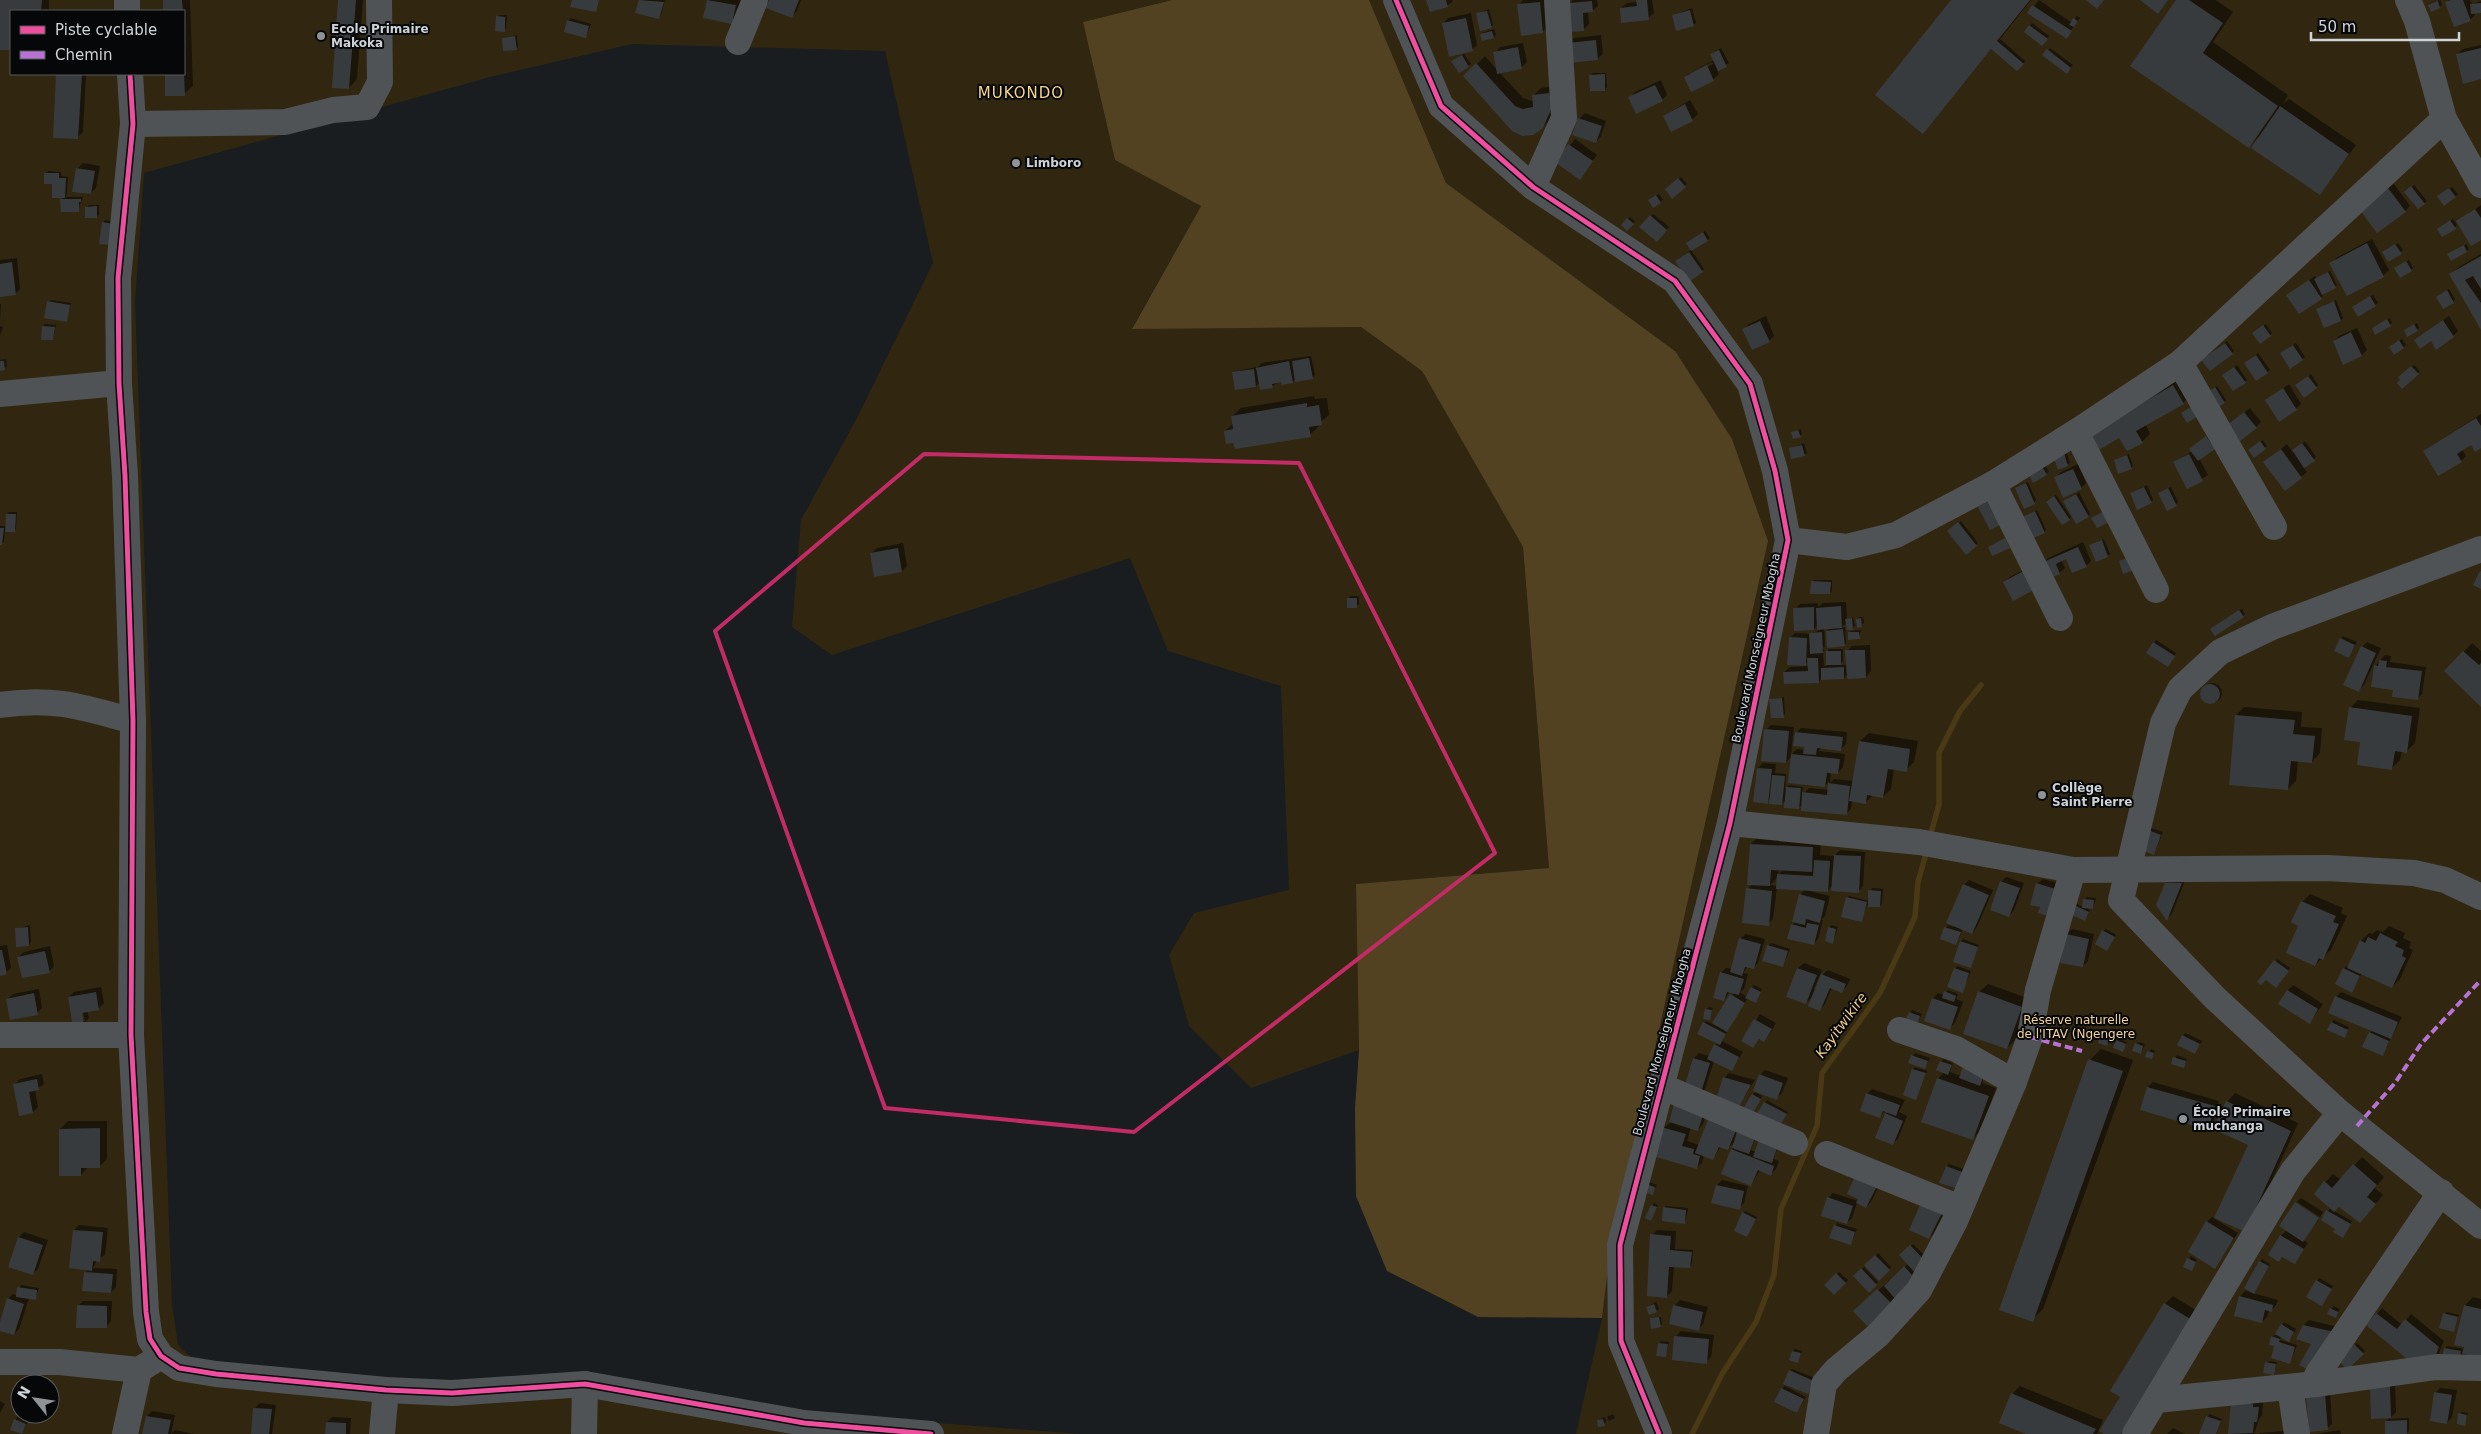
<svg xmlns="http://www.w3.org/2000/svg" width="2481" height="1434" font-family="'DejaVu Sans',sans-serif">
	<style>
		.green { fill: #312711; fill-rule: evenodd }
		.forest { fill: #524221 }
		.shadow { fill: #0007; fill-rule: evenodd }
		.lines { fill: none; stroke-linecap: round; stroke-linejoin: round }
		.stream { stroke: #493914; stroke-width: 5.5 }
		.building { fill: #383b3d }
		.minor { stroke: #505355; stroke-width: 26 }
		.quiet { stroke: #b673d3; stroke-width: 4; stroke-dasharray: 8 4; stroke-linecap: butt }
		.cycleway-casing { stroke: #050709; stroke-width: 8 }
		.cycleway { stroke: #ef4d9e; stroke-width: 5 }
		.marked { fill: none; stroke: #c32b67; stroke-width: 4; stroke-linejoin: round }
		.poi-dot { fill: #8f9396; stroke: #050709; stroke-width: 2 }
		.labels { text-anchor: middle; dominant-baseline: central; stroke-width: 4; stroke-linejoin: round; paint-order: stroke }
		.poi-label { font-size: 12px; font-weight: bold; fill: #cfd3d6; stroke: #050709; text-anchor: start }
		.street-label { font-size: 12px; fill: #cfd3d6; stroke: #050709 }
		.park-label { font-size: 12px; fill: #f5d492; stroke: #050709 }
		.water-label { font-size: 14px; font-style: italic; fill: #eecd8b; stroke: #050709 }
		.quarter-label { font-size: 15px; letter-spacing: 1px; fill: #f9d58c; stroke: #050709 }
	</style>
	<rect width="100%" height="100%" fill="#191d1f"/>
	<g class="green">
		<path d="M0 0H1172L1083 22 1115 160 1201 206 1132 328 1361 327 1422 371 1523 547 1549 868 1356 884 1359 1050 1251 1088 1189 1026 1169 955 1194 913 1289 890 1281 686 1168 651 1130 558 832 655 792 627 801 520 857 418 933 263 885 51 632 44 490 77 144 173 135 303 172 1305 178 1345 200 1366 1081 1434H0ZM11 11H184V74H11ZM20 1384H50V1414H20Z"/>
		<path d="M1369 0H2481V1434H1576L1602 1318 1611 1245 1675 351 1446 183Z"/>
	</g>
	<path class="forest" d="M1172 0H1369L1446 183 1675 351 1732 439 1768 541 1611 1245 1602 1318 1478 1317 1387 1271 1356 1196 1355 1108 1359 1050 1356 884 1549 868 1523 547 1422 371 1361 327 1132 329 1201 206 1115 160 1083 22Z"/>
	<g class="shadow">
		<path d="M1 0H49V11H11V48H0Z"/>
		<path d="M164 0H190L193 86 184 94 166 95V74H184V11H164Z"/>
		<path d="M340 0H363L357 79 349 88Z"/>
		<path d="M640 0H665L661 15 659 18 637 12Z"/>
		<path d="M708 0H741L732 23 705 17Z"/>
		<path d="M771 0H801L797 11 791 16Z"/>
		<path d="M1427 0H1452L1453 1 1447 6Z"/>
		<path d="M1523 0H1545L1548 27 1542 32 1519 5Z"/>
		<path d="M1573 0H1597L1598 6 1592 11H1588L1589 24 1584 29 1572 30 1570 3Z"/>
		<path d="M1638 0H1652L1654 13 1648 18 1621 8 1627 3 1638 2Z"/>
		<path d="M1952 0H2031L2000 39 2025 61 2017 70 1992 48 1923 132Z"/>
		<path d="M2039 0 2072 23 2077 16 2080 18 2066 37 2029 13Z"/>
		<path d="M2178 0H2216L2233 12 2213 42 2288 95 2283 104 2289 99 2356 145 2320 194 2258 137 2249 147 2132 66Z"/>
		<path d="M2440 0 2442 5 2432 10 2430 5Z"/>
		<path d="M2449 0H2470L2472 4 2481 1V12H2474L2475 15 2470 20 2446 3Z"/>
		<path d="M1692 8 1696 23 1693 25 1673 15Z"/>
		<path d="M1489 9 1493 25 1491 27 1477 14Z"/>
		<path d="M1471 13 1477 45 1472 50 1443 24 1448 18Z"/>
		<path d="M500 15H507L506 28 504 31 497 17Z"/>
		<path d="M570 18 591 24 586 37 568 21Z"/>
		<path d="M2032 23 2049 36 2044 43 2025 32Z"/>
		<path d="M1494 29 1496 35 1494 37 1483 40 1482 34 1484 32Z"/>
		<path d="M517 35 518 47 516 49 503 38Z"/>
		<path d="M1601 35 1603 54 1597 59 1568 43 1574 38Z"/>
		<path d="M1523 43 1527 62 1521 68 1499 72 1523 98 1532 101 1533 96 1541 88 1557 86 1551 118 1543 127 1465 76 1485 56 1498 71 1495 53 1500 47Z"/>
		<path d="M2481 45V78L2457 54 2463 49Z"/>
		<path d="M1721 48 1729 63 1717 70 1719 74 1714 79 1691 90 1685 77 1690 73V75L1713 64 1712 62 1690 72 1714 60 1711 54Z"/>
		<path d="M2050 48 2073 65 2069 70 2044 55Z"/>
		<path d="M1464 54 1471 64 1468 66 1455 59Z"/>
		<path d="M1593 73H1606L1607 87 1605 89 1591 75Z"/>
		<path d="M57 74H86L83 132 77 138 54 137Z"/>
		<path d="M1661 80 1667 95 1662 100 1630 98 1635 92Z"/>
		<path d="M1690 100 1698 114 1692 120 1664 116Z"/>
		<path d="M1585 113 1606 121 1601 136 1596 142 1574 134 1580 118Z"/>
		<path d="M1575 139 1597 155 1580 178 1557 162Z"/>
		<path d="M83 163 100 166 96 188 91 193 77 169Z"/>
		<path d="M48 171 61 172V176L68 177 67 194 65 197H83L78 210 62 199 64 197 46 173Z"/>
		<path d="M1681 177 1687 184 1685 186 1666 189Z"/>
		<path d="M2394 184 2410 206 2405 211 2366 205Z"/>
		<path d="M2414 185 2427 201 2418 208 2408 190Z"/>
		<path d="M2452 187 2458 194 2455 197 2441 194Z"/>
		<path d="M1659 194 1663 200 1653 206 1651 198Z"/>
		<path d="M89 205H99V215L96 217 87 207Z"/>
		<path d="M2481 205V238L2458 221Z"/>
		<path d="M1653 214 1669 227 1657 240 1641 227Z"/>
		<path d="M1630 217 1635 221 1627 229 1623 224Z"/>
		<path d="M2453 219 2457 225 2443 236 2440 227Z"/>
		<path d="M105 220 116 222 114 242 103 223Z"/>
		<path d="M1705 231 1710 238 1707 240 1690 241Z"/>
		<path d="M2372 239 2389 270 2383 276 2347 295 2331 264 2336 258Z"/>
		<path d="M2398 243 2403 250 2389 260 2386 250Z"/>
		<path d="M2466 244 2469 249 2467 251 2449 254Z"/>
		<path d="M1691 250 1704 269 1702 271 1679 259Z"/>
		<path d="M2481 254V327L2451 275 2459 267Z"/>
		<path d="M17 258 20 289 15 294 0 296V260Z"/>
		<path d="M2409 260 2413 268 2411 270 2398 266Z"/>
		<path d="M2330 271 2337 285 2325 292 2321 298 2288 295 2315 276 2317 278Z"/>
		<path d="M2449 289 2455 299 2453 302 2437 297Z"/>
		<path d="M2373 295 2378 303 2375 305H2356Z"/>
		<path d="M51 300 71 303 66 321 48 302Z"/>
		<path d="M2336 300 2343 318 2341 320 2317 309Z"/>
		<path d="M0 304H1L0 320Z"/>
		<path d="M1766 316 1774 336 1769 341 1744 329 1749 324Z"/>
		<path d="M2449 316 2458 331 2453 336 2416 340Z"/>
		<path d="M2390 318 2392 323 2390 325 2373 328Z"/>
		<path d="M2417 323 2419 328 2417 330 2408 328Z"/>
		<path d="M45 324 56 325 53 339 43 326Z"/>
		<path d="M2266 324 2272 333 2270 335 2256 331Z"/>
		<path d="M0 326 3 327 0 336Z"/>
		<path d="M2357 328 2367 350 2362 355 2334 341 2339 336Z"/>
		<path d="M2402 339 2406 345 2394 353 2392 345Z"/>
		<path d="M2227 341 2234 351 2232 353 2205 358Z"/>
		<path d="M2296 343 2305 357 2302 359 2284 351Z"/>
		<path d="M2258 353 2270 370 2267 372 2245 363Z"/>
		<path d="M1311 356 1315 375 1313 377 1296 379 1293 382 1278 381 1272 387 1260 382 1256 386 1233 372 1256 367V369L1262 363Z"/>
		<path d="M6 359 7 367 0 369V360Z"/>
		<path d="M2237 365 2247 380 2245 382 2226 373Z"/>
		<path d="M2414 365 2420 371 2402 388 2400 378Z"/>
		<path d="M2311 374 2318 385 2316 387 2299 383Z"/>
		<path d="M2182 378 2191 395 2183 403 2146 425 2150 434 2142 442 2097 427Z"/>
		<path d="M2289 384 2301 404 2296 409 2267 400Z"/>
		<path d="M2217 386 2226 400 2224 402 2209 392Z"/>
		<path d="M1314 396 1315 399 1327 398 1329 415 1318 424V427L1310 435 1234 441 1225 431 1234 423 1232 416 1241 408Z"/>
		<path d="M2250 408 2261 422 2256 427 2233 421Z"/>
		<path d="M2481 414V446L2471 443 2462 449 2466 456 2461 461 2424 451Z"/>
		<path d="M1801 429 1802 434 1800 436 1792 433Z"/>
		<path d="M2209 435 2216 445 2199 458 2208 475 2188 488 2175 462 2192 451 2193 447Z"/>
		<path d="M2263 440 2267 446 2254 456 2252 448Z"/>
		<path d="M2305 441 2316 457 2303 467 2307 472 2285 489 2265 462 2287 444 2292 452Z"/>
		<path d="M1804 443 1807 453 1804 455 1790 449Z"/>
		<path d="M2065 448 2070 463 2067 465 2054 452Z"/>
		<path d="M2129 454 2133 466 2131 468 2115 460Z"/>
		<path d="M2041 458 2049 472 2034 481Z"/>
		<path d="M2078 464 2086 483 2081 488 2055 478 2061 472Z"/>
		<path d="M2028 482 2036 500 2034 503 2016 488Z"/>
		<path d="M2147 485 2153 500 2151 502 2131 493Z"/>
		<path d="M2171 487 2178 502 2176 505 2162 491Z"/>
		<path d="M2079 492 2090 514 2088 516 2067 499Z"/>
		<path d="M2056 495 2071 517 2069 520 2050 500Z"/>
		<path d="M2037 510 2046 530 2044 532 2023 517Z"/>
		<path d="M9 512H17L16 529 14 531H5L4 542 0 544V526H7V514Z"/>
		<path d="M1961 521 1978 543 1966 553 1949 532Z"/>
		<path d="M2104 539 2110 554 2097 560 2091 546Z"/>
		<path d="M2083 542 2091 561 2086 566 2067 558 2061 560 2065 568 2059 573 2043 563 2048 558Z"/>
		<path d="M903 543 907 566 902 571 872 553 877 548Z"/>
		<path d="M2033 565 2042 582H2005L2010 577Z"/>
		<path d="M1814 580H1832V591L1830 593 1812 582Z"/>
		<path d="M1350 596H1359V604L1356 607 1348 599Z"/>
		<path d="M1846 602 1847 620 1853 617 1855 626 1852 628 1847 622 1841 628 1845 627 1846 643 1844 645 1827 631 1830 628 1824 625 1825 647 1822 648 1825 650 1821 653H1823L1824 666H1827V652L1829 649H1843V661L1839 665H1847V651L1852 646 1870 645 1871 671 1866 677 1848 674 1844 678 1821 679 1819 682 1784 672 1790 667 1809 666 1808 662 1804 666 1790 638 1795 633 1810 634 1818 631V625L1814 629 1795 609 1800 604 1818 603V607L1823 603Z"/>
		<path d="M2242 609 2245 614 2243 616 2214 627Z"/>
		<path d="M1859 617H1863L1864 623 1858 626 1857 620Z"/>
		<path d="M1861 630 1859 638 1849 633 1851 631Z"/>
		<path d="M2343 636 2357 642 2349 657 2336 651Z"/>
		<path d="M2156 640 2176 653 2170 663 2154 642Z"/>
		<path d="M2367 642 2381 648 2364 685 2359 690 2362 647Z"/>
		<path d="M2472 643 2481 651V705L2446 671Z"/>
		<path d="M2385 655 2391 656 2390 662 2426 667 2422 694 2417 699 2394 689 2375 666Z"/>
		<circle cx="2212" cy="693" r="10"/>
		<path d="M1784 697 1785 714 1783 716 1770 700Z"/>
		<path d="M2358 700 2420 708 2415 743 2407 751H2402L2400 760 2392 768 2361 741 2350 708Z"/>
		<path d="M2244 707 2302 712 2301 727 2322 728 2320 753 2312 762 2298 760 2296 781 2288 789 2236 715Z"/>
		<path d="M1771 725 1794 727 1791 755 1797 749 1805 750V746L1796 733 1801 728 1847 732 1846 744 1841 749 1821 747 1819 751 1845 754 1843 767 1838 773 1831 772 1830 783 1834 779 1854 781 1860 741 1869 733 1918 741 1914 762 1906 770 1894 768 1891 789 1883 797 1873 795 1865 803 1852 801 1851 809 1846 814 1803 804 1798 808 1786 800 1781 804 1771 799 1767 802 1758 768 1763 763 1776 764 1775 773 1786 774 1785 789 1789 785 1803 787 1802 795 1809 788 1829 790V781L1825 786 1792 756 1786 762 1766 730Z"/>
		<path d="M2151 828 2163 832 2154 854 2142 849Z"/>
		<path d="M1759 836 1821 840 1820 855 1834 856 1840 850 1865 852 1863 886 1858 892 1833 885 1828 890 1810 891 1830 896 1825 916 1821 920H1823L1818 939 1813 944 1792 925 1795 922 1800 895 1805 889 1777 888 1773 919 1768 924 1748 889 1752 884 1751 844ZM1779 869H1784L1778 875ZM1778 877V886L1770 885Z"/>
		<path d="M2006 877 2024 883 2014 910 2009 916 2001 882Z"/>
		<path d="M2172 878H2186L2172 914 2167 919 2166 883Z"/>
		<path d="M2043 879 2064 885 2041 907 2037 884Z"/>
		<path d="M1969 880 1993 890 1977 927 1972 933 1963 929 1956 944 1946 928 1948 925 1953 927 1964 885Z"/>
		<path d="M1872 888 1883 889 1882 903 1880 906 1867 905 1861 920 1847 898 1849 896 1869 901Z"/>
		<path d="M2310 894 2343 908 2341 913 2347 916 2331 950 2315 965 2300 925 2302 902Z"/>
		<path d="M2086 897 2096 898 2093 908 2084 907 2090 910 2087 917 2075 906 2077 904 2083 907Z"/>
		<path d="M30 925 31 942 29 945 16 929Z"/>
		<path d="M1831 925 1838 927 1833 942 1829 928Z"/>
		<path d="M2389 926 2405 933 2403 938 2411 942 2409 948 2413 950 2400 979 2392 987 2362 973 2352 991 2344 969 2346 966 2349 968 2361 941 2369 933 2372 934 2377 930 2383 932Z"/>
		<path d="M2072 929 2094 934 2088 961 2083 966 2067 934Z"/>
		<path d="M2106 929 2116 935 2109 947 2103 931Z"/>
		<path d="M1746 934 1765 939 1758 963 1753 968 1748 966 1743 973 1748 974 1744 989 1740 992 1747 997 1754 985 1762 989 1758 999 1748 998 1726 1031 1727 1032 1722 1041 1743 1052 1731 1069 1714 1061 1705 1089 1700 1095 1685 1090 1694 1058 1699 1053 1709 1056 1717 1043 1704 1023 1706 1021 1718 1027 1719 1026 1734 992 1730 991 1724 1000 1721 973 1726 968 1732 969 1740 939Z"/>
		<path d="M1963 939 1979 945 1970 966 1961 941Z"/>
		<path d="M1771 943 1790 949 1783 966 1768 946Z"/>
		<path d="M7 945 11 968 6 973 0 974V946Z"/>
		<path d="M50 946 54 966 49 972 18 957 24 952Z"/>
		<path d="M2277 959 2290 968 2278 984 2266 978Z"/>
		<path d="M1804 963 1822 970 1814 989H1817L1822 975 1828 970 1850 979 1847 986 1842 991 1832 987 1825 1004 1820 1009 1815 994 1806 1003 1788 996 1798 968Z"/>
		<path d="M1957 966 1971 971 1962 991 1955 969Z"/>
		<path d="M1988 984 2030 999 2015 1040 2007 1048 1979 992Z"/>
		<path d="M2293 985 2323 1004 2310 1022 2288 990Z"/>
		<path d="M101 987 104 1003 99 1008 87 1011 89 1018 83 1024 74 1025 69 997 74 992ZM79 1007H82L85 1021H82Z"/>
		<path d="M39 989 42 1008 37 1013 8 999 13 994Z"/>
		<path d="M1948 990 1958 994 1956 999 1963 1002 1955 1023 1950 1028 1925 1020 1933 998 1938 993 1944 995Z"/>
		<path d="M2341 992 2402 1017 2382 1055 2370 1033 2372 1030 2336 997Z"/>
		<path d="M1709 1007 1713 1008 1709 1019 1707 1009Z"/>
		<path d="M1912 1010 1922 1014 1918 1021 1910 1013Z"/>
		<path d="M1760 1014 1776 1023 1769 1035 1764 1040 1760 1038 1753 1047 1743 1041Z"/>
		<path d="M2334 1020 2349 1027 2344 1036 2332 1023Z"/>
		<path d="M2185 1033 2202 1041 2195 1053 2183 1036Z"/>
		<path d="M2104 1034 2111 1036 2107 1045 2101 1036Z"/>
		<path d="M2119 1039 2127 1042 2123 1050 2117 1041Z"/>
		<path d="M2138 1042 2145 1044 2141 1053 2136 1044Z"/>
		<path d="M2101 1049 2133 1060 2043 1309 2032 1320 2090 1060Z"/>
		<path d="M2151 1049 2155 1051 2151 1058 2147 1056Z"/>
		<path d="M1915 1053 1930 1058 1925 1068 1910 1062Z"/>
		<path d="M2177 1055 2187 1059 2184 1066 2173 1063Z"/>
		<path d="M1943 1059 1953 1063 1950 1072 1961 1076 1987 1068 1982 1083 1996 1088 1981 1130 1973 1138 1938 1079 1944 1072 1941 1062Z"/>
		<path d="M1915 1067 1927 1071 1916 1098 1913 1069Z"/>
		<path d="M1765 1070 1788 1078 1782 1093 1777 1098 1760 1075Z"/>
		<path d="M1729 1073 1755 1080 1737 1108 1724 1078Z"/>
		<path d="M42 1074 44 1084 35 1090 38 1107 33 1112 15 1084 20 1079Z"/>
		<path d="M2153 1082 2219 1101 2213 1123 2208 1128 2148 1087Z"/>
		<path d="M1872 1089 1905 1100 1899 1112 1907 1116 1898 1139 1892 1144 1886 1114 1888 1112 1885 1111 1880 1116 1867 1094Z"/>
		<path d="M1755 1092 1762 1096 1753 1113V1094Z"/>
		<path d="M2235 1093 2298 1123 2253 1222 2249 1144 2227 1102Z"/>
		<path d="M1676 1100 1709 1103 1703 1124 1698 1130 1691 1127 1687 1141 1699 1145 1711 1115 1757 1133 1751 1150 1756 1152 1780 1140 1774 1159 1779 1161 1776 1169 1771 1174 1760 1170 1751 1185 1732 1150 1735 1141 1727 1149 1721 1146 1713 1159 1704 1155 1702 1163 1696 1168 1663 1128 1670 1123Z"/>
		<path d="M1767 1100 1788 1112 1782 1123 1759 1113Z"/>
		<path d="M68 1121H107V1159L99 1167H88L81 1175 60 1129Z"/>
		<path d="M2362 1157 2384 1177 2375 1188 2383 1195 2368 1213 2339 1205 2334 1211 2352 1221 2345 1234 2323 1219 2331 1207 2315 1194 2333 1174 2341 1180Z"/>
		<path d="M1949 1164 1966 1170 1958 1188 1947 1166Z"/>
		<path d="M1722 1180 1748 1186 1744 1203 1739 1208 1717 1185Z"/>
		<path d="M1649 1182 1657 1185 1652 1193 1645 1191Z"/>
		<path d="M1878 1188 1871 1202 1866 1207 1857 1203 1852 1218 1847 1223 1828 1198 1833 1193 1858 1201 1859 1198 1848 1193Z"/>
		<path d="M2301 1198 2323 1212 2320 1217 2297 1202Z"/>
		<path d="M1654 1203 1658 1205 1651 1219 1652 1206Z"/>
		<path d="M2295 1204 2319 1219 2303 1240 2308 1243 2294 1263 2283 1256 2279 1261 2281 1236 2287 1230Z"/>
		<path d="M1666 1206 1688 1208 1686 1220 1684 1222 1664 1208Z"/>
		<path d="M1946 1208 1934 1233 1929 1238 1910 1229Z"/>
		<path d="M1745 1211 1757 1217 1747 1236 1743 1213Z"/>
		<path d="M2212 1217 2238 1233 2215 1267 2207 1222Z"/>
		<path d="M1837 1223 1857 1229 1851 1243 1831 1237Z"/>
		<path d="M79 1225 108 1228 105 1255 97 1260 93 1268 117 1269 116 1287 111 1292 85 1273 89 1269 74 1230Z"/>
		<path d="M1657 1230 1676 1231 1675 1249 1693 1250 1692 1264 1690 1267 1674 1266 1672 1291 1667 1296 1652 1235Z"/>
		<path d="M24 1232 48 1240 38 1269 32 1274 19 1237Z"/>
		<path d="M1913 1244 1929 1260 1922 1275 1868 1325 1855 1311 1908 1264 1900 1256Z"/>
		<path d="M1878 1253 1891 1267 1879 1279 1866 1265Z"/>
		<path d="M2191 1256 2197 1260 2192 1269 2185 1266Z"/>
		<path d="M2262 1259 2270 1264 2256 1290 2245 1287Z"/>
		<path d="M1864 1267 1878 1282 1869 1291 1854 1276Z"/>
		<path d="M1839 1272 1848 1280 1834 1294 1826 1285Z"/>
		<path d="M2319 1278 2333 1286 2324 1302 2317 1281Z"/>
		<path d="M21 1285 39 1288 35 1298H29L19 1329 14 1334 0 1330V1326L8 1299 13 1294 17 1295Z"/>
		<path d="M2245 1291 2278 1300 2276 1305 2271 1311 2269 1310 2267 1317 2262 1322 2240 1297Z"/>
		<path d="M2173 1296 2199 1312 2123 1434H2106L2165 1304Z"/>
		<path d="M2473 1297 2481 1299V1356L2462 1352 2461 1357 2445 1349 2447 1346 2465 1349V1305Z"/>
		<path d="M1680 1300 1708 1307 1703 1324 1698 1330 1674 1306Z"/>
		<path d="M83 1301H112L111 1321 106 1327 78 1306Z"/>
		<path d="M1656 1302 1659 1309 1656 1311 1647 1307Z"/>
		<path d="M2333 1306 2340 1309 2335 1316 2329 1313Z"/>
		<path d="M2382 1308 2402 1325 2411 1314 2444 1341 2439 1353 2433 1358 2368 1325Z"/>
		<path d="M2447 1312 2459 1315 2453 1331 2444 1314Z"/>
		<path d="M1661 1317 1662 1324 1660 1326 1651 1318Z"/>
		<path d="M2309 1320 2342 1328 2313 1344 2304 1325Z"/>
		<path d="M2284 1322 2296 1329 2291 1338 2281 1336 2280 1340 2297 1345 2290 1362 2276 1346 2272 1336 2276 1335Z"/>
		<path d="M1681 1331 1714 1335 1711 1357 1706 1362 1676 1336Z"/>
		<path d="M1661 1341 1669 1342 1666 1355 1659 1344Z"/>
		<path d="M2357 1343 2365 1351 2347 1368 2339 1359Z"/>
		<path d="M1795 1349 1802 1351 1798 1361 1793 1351Z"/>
		<path d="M2269 1361 2277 1362 2273 1374 2267 1363Z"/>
		<path d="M1792 1369 1815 1378 1808 1393 1790 1371Z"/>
		<path d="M2395 1381 2396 1412 2389 1419 2409 1418V1431L2407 1433 2387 1434 2386 1421 2391 1417 2376 1382Z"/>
		<path d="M1785 1386 1806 1397 1797 1412 1782 1389Z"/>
		<path d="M2020 1386 2103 1420 2097 1434H2029L2012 1394Z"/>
		<path d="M2440 1388 2457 1390 2452 1417 2447 1423 2435 1393Z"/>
		<path d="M2330 1390 2332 1424 2327 1429 2307 1396Z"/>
		<path d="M0 1401 5 1404 0 1413Z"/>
		<path d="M2232 1402H2263L2262 1415 2259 1419 2254 1434H2229Z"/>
		<path d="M260 1403 276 1405 272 1434H252L255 1408Z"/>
		<path d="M152 1411 175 1415 171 1434 175 1430 194 1434H144L147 1416Z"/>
		<path d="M2462 1412 2468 1413 2465 1424 2460 1414Z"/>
		<path d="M1613 1414 1615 1418 1609 1421 1607 1417Z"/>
		<path d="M2209 1414 2222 1419 2216 1434H2201Z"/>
		<path d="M17 1417 28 1422 21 1434 11 1429Z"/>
		<path d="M332 1417 351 1418 350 1434H326L327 1422Z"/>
		<path d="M1605 1417 1606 1422 1604 1424 1598 1420Z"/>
		<path d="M2173 1428 2185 1434H2167Z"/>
		<path d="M2340 1430 2341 1434H2315Z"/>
		<path d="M2283 1431 2294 1434H2259L2260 1433Z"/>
	</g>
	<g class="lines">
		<g class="stream">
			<path d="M1930 836 1939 805V753L1960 711 1981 685"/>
			<path d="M1692 1434 1722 1374 1756 1322 1774 1275 1781 1209 1817 1126 1822 1073 1880 993 1915 917 1918 882 1927 850"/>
		</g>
	</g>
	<g class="building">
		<path d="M0 0H42L41 11H11V50H0Z"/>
		<path d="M163 0H182L183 11H163Z"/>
		<path d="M338 0H356L349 89 332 88Z"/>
		<path d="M572 0H599L596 12 570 7Z"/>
		<path d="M639 0 664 2 659 19 635 13Z"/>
		<path d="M707 0 736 5 732 24 703 18Z"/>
		<path d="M769 0H799L792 18 766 8Z"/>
		<path d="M1426 0H1446L1448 7 1430 12Z"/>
		<path d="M1636 0H1647L1649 20 1621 23 1620 8 1637 6Z"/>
		<path d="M1951 0H2030L1997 41 2024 64 2017 71 1991 49 1923 134 1875 95Z"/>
		<path d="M2086 0H2104L2097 9Z"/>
		<path d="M2140 0H2168L2158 14Z"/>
		<path d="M2176 0H2189L2223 23 2203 53 2278 106 2249 148 2130 66Z"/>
		<path d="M2451 0H2463L2471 21 2454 27 2445 2Z"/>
		<path d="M1592 1 1593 12 1583 13 1584 31 1570 32 1569 3Z"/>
		<path d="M2438 1 2440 8 2431 12 2428 5Z"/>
		<path d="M1540 2 1543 33 1521 36 1517 4Z"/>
		<path d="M2481 3V13L2471 14 2470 4Z"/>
		<path d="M2032 5 2072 31 2067 39 2027 13Z"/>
		<path d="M1690 10 1694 26 1676 31 1672 15Z"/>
		<path d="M1487 11 1492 28 1480 31 1476 13Z"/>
		<path d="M496 16 505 17V32L495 31Z"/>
		<path d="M1466 18 1473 51 1449 57 1442 23Z"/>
		<path d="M2073 18 2078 21 2074 27 2069 25Z"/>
		<path d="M567 20 589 26 586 38 564 32Z"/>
		<path d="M2029 25 2048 39 2042 46 2024 32Z"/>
		<path d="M1492 31 1494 38 1482 41 1480 34Z"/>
		<path d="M515 36 517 50 503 51 502 38Z"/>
		<path d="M1596 40 1598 60 1569 63 1567 43Z"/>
		<path d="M1518 47 1522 69 1497 74 1493 52Z"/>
		<path d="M2481 48V79L2463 84 2456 54Z"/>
		<path d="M2047 49 2071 68 2067 74 2042 55Z"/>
		<path d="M1719 50 1727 67 1718 71 1710 54Z"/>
		<path d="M1462 55 1469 67 1459 73 1451 61Z"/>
		<path d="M1476 63 1515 106 1523 109 1533 107 1532 95 1549 93 1552 107 1543 128 1533 135 1522 136 1512 131 1463 76Z"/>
		<path d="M1707 65 1714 81 1691 92 1684 77Z"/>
		<path d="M56 74H82L78 139 53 138Z"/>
		<path d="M165 74H184L185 96H165Z"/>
		<path d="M1605 74V91H1590L1589 75Z"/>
		<path d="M1655 85 1663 101 1636 114 1628 97Z"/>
		<path d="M1685 104 1693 121 1671 132 1663 116Z"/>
		<path d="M2280 106 2349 154 2320 195 2251 148Z"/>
		<path d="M1578 118 1602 126 1596 143 1572 135Z"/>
		<path d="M1568 144 1593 161 1580 180 1555 162Z"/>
		<path d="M76 168 95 171 91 194 72 192Z"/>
		<path d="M44 173H59V178H66L65 198H52V184H44Z"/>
		<path d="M1678 178 1686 187 1672 199 1665 189Z"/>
		<path d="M2411 186 2425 204 2418 209 2404 192Z"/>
		<path d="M2388 188 2406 212 2377 233 2360 210Z"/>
		<path d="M2449 188 2456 197 2444 206 2437 196Z"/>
		<path d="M1656 195 1661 203 1653 208 1648 200Z"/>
		<path d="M60 199H81V202H79V212H61Z"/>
		<path d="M97 206V218H85V207Z"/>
		<path d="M2475 209 2481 218V240L2471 246 2456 221Z"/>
		<path d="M1650 215 1667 230 1657 242 1639 227Z"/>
		<path d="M1627 218 1634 224 1627 231 1621 225Z"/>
		<path d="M2450 220 2456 229 2442 237 2437 229Z"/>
		<path d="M102 222 114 224 112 245 99 244Z"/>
		<path d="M1703 232 1708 241 1691 251 1686 243Z"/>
		<path d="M2367 243 2384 277 2347 296 2329 263Z"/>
		<path d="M2395 244 2402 254 2388 262 2382 252Z"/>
		<path d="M2464 245 2467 252 2451 261 2447 254Z"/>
		<path d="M1689 252 1703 272 1689 282 1675 261Z"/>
		<path d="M2481 256V289L2473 276 2465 280 2481 303V330L2449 274Z"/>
		<path d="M2406 261 2412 271 2400 278 2394 268Z"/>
		<path d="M12 262 16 295 0 297V264Z"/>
		<path d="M2328 272 2336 288 2322 295 2314 279Z"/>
		<path d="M2309 280 2322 299 2299 314 2286 295Z"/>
		<path d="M2447 290 2454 303 2443 309 2436 297Z"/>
		<path d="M2370 296 2376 306 2358 317 2352 307Z"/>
		<path d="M47 301 70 305 67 322 44 318Z"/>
		<path d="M2334 301 2341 321 2324 328 2316 309Z"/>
		<path d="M2387 319 2391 326 2375 335 2372 328Z"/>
		<path d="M2443 320 2454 337 2436 350 2431 341 2420 349 2414 340Z"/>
		<path d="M1760 321 1770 342 1752 350 1742 329Z"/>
		<path d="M2414 324 2418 331 2407 337 2404 330Z"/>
		<path d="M2263 325 2271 336 2260 344 2252 333Z"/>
		<path d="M42 326 55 327 53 340H41Z"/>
		<path d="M2351 332 2362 356 2343 365 2333 341Z"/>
		<path d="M2399 340 2404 348 2394 355 2389 347Z"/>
		<path d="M2225 343 2233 354 2210 371 2201 360Z"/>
		<path d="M2293 345 2303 360 2290 369 2280 353Z"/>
		<path d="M2256 355 2268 373 2256 381 2244 363Z"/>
		<path d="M1309 358 1313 379 1295 382 1292 361Z"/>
		<path d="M0 361H4L5 370 0 371Z"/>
		<path d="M1289 361 1293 383 1281 385V382L1272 384 1273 388 1260 390 1256 368Z"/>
		<path d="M2411 366 2419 374 2402 389 2397 383 2400 380 2398 377Z"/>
		<path d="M2234 367 2246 383 2233 391 2222 375Z"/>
		<path d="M1254 369 1256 387 1235 390 1232 372Z"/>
		<path d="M2308 376 2317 388 2304 398 2295 385Z"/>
		<path d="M2173 385 2184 404 2136 431 2143 443 2127 451 2119 438 2097 451 2088 435Z"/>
		<path d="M2215 387 2225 403 2215 409 2205 394Z"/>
		<path d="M2283 388 2297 410 2279 422 2265 400Z"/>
		<path d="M1307 403V407L1319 405 1322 425 1309 427 1311 437 1235 449 1233 443 1226 444 1224 431 1233 429 1231 416Z"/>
		<path d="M2191 407 2197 417 2187 423 2181 413Z"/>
		<path d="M2244 412 2257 428 2239 442 2226 426Z"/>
		<path d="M2476 418 2481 426V448L2475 452 2471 445 2457 454 2462 462 2438 476 2423 451Z"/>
		<path d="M1798 430 1801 437 1793 439 1791 432Z"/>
		<path d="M2206 436 2215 449 2198 461 2189 449Z"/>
		<path d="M2260 441 2266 449 2254 458 2248 450Z"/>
		<path d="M2302 443 2315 461 2304 468 2292 450Z"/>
		<path d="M1802 445 1805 456 1791 459 1789 448Z"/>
		<path d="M2063 449 2068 466 2058 470 2052 452Z"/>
		<path d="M2281 449 2302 478 2285 491 2263 462Z"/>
		<path d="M2189 454 2203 481 2187 489 2173 462Z"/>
		<path d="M2127 455 2132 469 2118 474 2114 460Z"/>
		<path d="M2038 459 2047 475 2033 483 2025 467Z"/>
		<path d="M2073 469 2082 489 2063 498 2054 477Z"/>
		<path d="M2026 483 2035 504 2024 509 2015 488Z"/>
		<path d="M2144 487 2152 503 2137 510 2130 493Z"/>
		<path d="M2168 488 2177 506 2167 511 2158 493Z"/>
		<path d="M2076 494 2089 517 2076 524 2063 501Z"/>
		<path d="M2054 496 2070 520 2062 525 2046 502Z"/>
		<path d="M1987 502 2000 525 1990 530 1978 507Z"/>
		<path d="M2110 508 2115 519 2097 528 2091 518Z"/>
		<path d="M2035 511 2045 533 2031 539 2022 517Z"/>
		<path d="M6 514H16L15 532H5Z"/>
		<path d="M1958 522 1977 546 1966 555 1947 531Z"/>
		<path d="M0 528H4L2 545H0Z"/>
		<path d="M2005 538 2010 548 1992 556 1988 547Z"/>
		<path d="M2102 540 2108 557 2096 562 2089 545Z"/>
		<path d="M2078 547 2087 567 2072 573 2066 559 2056 564 2060 574 2048 579 2041 563Z"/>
		<path d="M898 548 902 572 874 577 870 553Z"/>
		<path d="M2135 555 2140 568 2123 574 2119 561Z"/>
		<path d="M2027 569 2037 588 2013 601 2003 582Z"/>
		<path d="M2480 571 2481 572V589L2473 585Z"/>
		<path d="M1811 581 1831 582 1830 594H1810Z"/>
		<rect x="1347" y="598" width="10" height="10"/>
		<path d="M1841 606 1842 628 1817 630 1816 608Z"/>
		<path d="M1814 607V630L1794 631 1793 608Z"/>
		<path d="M2239 610 2244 617 2215 636 2210 629Z"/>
		<path d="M1852 618 1853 630H1847L1845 619Z"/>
		<path d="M1861 618 1862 627 1857 628 1856 619Z"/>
		<path d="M1843 629 1845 646 1827 648 1826 631Z"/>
		<path d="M1822 632 1823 653 1810 654 1809 633Z"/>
		<path d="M1848 632H1859L1860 639 1848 640Z"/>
		<path d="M1789 637 1807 638 1806 666 1787 665Z"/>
		<path d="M2340 638 2355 645 2349 658 2334 651Z"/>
		<path d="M2153 642 2175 656 2168 667 2146 653Z"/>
		<path d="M2361 646 2376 653 2359 692 2343 685Z"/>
		<path d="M1845 650H1865L1866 678 1847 679Z"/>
		<rect x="1826" y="651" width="15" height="14"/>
		<path d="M2463 651 2479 665 2481 663V707L2444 671Z"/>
		<path d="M1807 658H1818L1819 683 1784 684 1783 672 1808 671Z"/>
		<path d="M2379 660 2387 661 2386 667 2422 671 2418 700 2392 697 2393 690 2371 687 2374 665 2378 666Z"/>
		<path d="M1844 667V679L1821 680V668Z"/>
		<circle cx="2210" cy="694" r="10"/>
		<path d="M1782 698 1784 718H1771L1769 699Z"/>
		<path d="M2349 707 2412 716 2407 753 2395 751 2392 770 2357 765 2360 742 2344 740Z"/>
		<path d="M2235 715 2295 720 2293 734 2315 736 2312 763 2291 761 2288 790 2229 785Z"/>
		<path d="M1764 729 1789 731 1786 763 1761 761Z"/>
		<path d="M1795 732 1843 737 1841 751 1817 748 1816 755 1803 754 1804 747 1793 746Z"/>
		<path d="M1859 741 1910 749 1907 772 1888 769 1883 798 1867 795 1866 804 1849 801Z"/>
		<path d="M1791 754 1840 759 1838 774 1827 773 1825 787 1788 783Z"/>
		<path d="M1757 768 1772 769 1768 804 1753 802Z"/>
		<path d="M1772 775 1785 776 1782 805 1769 804Z"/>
		<path d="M1828 783 1850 786 1847 815 1801 811 1802 792 1827 795Z"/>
		<path d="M1786 787 1801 788 1799 809 1784 808Z"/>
		<path d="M2148 830 2161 835 2154 855 2141 850Z"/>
		<path d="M1750 844 1813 847 1812 872 1771 870 1770 886 1747 885Z"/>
		<path d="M1834 855 1861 856 1859 893 1831 891Z"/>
		<path d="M1814 860 1830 861 1828 892 1776 889 1777 874 1813 876Z"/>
		<path d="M2000 881 2020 888 2009 917 1990 910Z"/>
		<path d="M2036 883 2059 890 2048 916 2038 913 2040 907 2030 905Z"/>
		<path d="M2165 883H2182L2167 921 2156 905Z"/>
		<path d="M1963 884 1989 895 1972 934 1946 923Z"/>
		<path d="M1746 888 1772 891 1769 926 1742 923Z"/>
		<path d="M1868 890 1881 891 1880 907H1868Z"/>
		<path d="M1799 894 1825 901 1820 923 1806 919 1805 925 1792 922Z"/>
		<path d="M1846 897 1867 902 1862 922 1841 917Z"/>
		<path d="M2083 899 2094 900 2093 909 2082 908Z"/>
		<path d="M2301 901 2336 916 2333 922 2339 924 2323 960 2319 958 2315 966 2286 953 2298 926 2291 922Z"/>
		<path d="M2074 905 2089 912 2085 921 2070 914Z"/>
		<path d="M1807 923 1819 925 1814 945 1787 939 1791 924 1806 928Z"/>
		<path d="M28 927 29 946 16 947 15 928Z"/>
		<path d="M1828 927 1836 929 1833 944 1825 941Z"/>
		<path d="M1944 927 1961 932 1956 945 1940 939Z"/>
		<path d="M2102 930 2115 937 2107 951 2095 944Z"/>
		<path d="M2380 933 2398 942 2395 946 2404 950 2402 956 2406 958 2392 988 2347 968 2360 940 2365 943 2368 937 2376 941Z"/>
		<path d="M2066 934 2089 939 2083 967 2060 963Z"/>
		<path d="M1739 938 1761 944 1754 969 1745 967 1742 976 1730 972Z"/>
		<path d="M1960 941 1978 947 1971 968 1953 962Z"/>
		<path d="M1767 945 1788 951 1783 967 1762 961Z"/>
		<path d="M0 950H2L7 974 0 976Z"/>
		<path d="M45 951 50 973 22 978 17 957Z"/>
		<path d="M2274 960 2289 971 2276 988 2266 980 2261 985 2257 982Z"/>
		<path d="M1797 968 1817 975 1806 1004 1786 997Z"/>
		<path d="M1954 968 1969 973 1963 993 1947 987Z"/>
		<path d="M2343 968 2360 976 2352 993 2335 984Z"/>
		<path d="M1720 972 1744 979 1739 995 1727 992 1724 1001 1713 998Z"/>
		<path d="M1821 974 1846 984 1842 993 1830 988 1820 1011 1808 1006Z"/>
		<path d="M1751 987 1761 992 1756 1003 1745 998Z"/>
		<path d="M2287 990 2318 1009 2310 1024 2278 1004Z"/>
		<path d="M1944 991 1956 996 1954 1002 1942 998Z"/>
		<path d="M1978 991 2022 1007 2007 1049 1963 1034Z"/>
		<path d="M96 992 99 1010 82 1013 84 1025 73 1027 68 997Z"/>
		<path d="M34 993 38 1015 10 1020 6 999Z"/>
		<path d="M1730 994 1745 1003 1727 1032 1712 1023Z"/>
		<path d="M2335 996 2398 1022 2391 1039 2328 1013Z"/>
		<path d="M1932 998 1958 1007 1950 1030 1924 1021Z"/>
		<path d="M1705 1009 1712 1010 1710 1020 1703 1019Z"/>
		<path d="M1909 1012 1920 1016 1918 1023 1906 1019Z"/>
		<path d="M1754 1019 1772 1029 1764 1042 1759 1039 1753 1048 1741 1041Z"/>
		<path d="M1703 1022 1726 1034 1720 1045 1697 1034Z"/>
		<path d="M2331 1022 2348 1030 2345 1038 2327 1030Z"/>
		<path d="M2369 1032 2389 1041 2383 1056 2362 1047Z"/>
		<path d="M2100 1035 2110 1038 2107 1046 2098 1043Z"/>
		<path d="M2182 1035 2200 1044 2195 1054 2177 1045Z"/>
		<path d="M2116 1040 2126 1044 2123 1052 2113 1048Z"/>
		<path d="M2135 1043 2143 1046 2141 1054 2132 1051Z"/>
		<path d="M1714 1044 1739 1057 1732 1071 1707 1059Z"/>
		<path d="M2147 1051 2154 1053 2152 1059 2145 1057Z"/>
		<path d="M1911 1055 1928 1061 1925 1069 1908 1063Z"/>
		<path d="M2173 1057 2186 1061 2184 1068 2171 1064Z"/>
		<path d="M1693 1058 1710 1063 1700 1096 1683 1091Z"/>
		<path d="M2088 1059 2123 1071 2033 1322 1999 1310Z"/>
		<path d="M1940 1061 1952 1065 1948 1075 1936 1070Z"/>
		<path d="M1964 1063 1985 1071 1980 1086 1959 1078Z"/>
		<path d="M1912 1069 1926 1073 1916 1100 1903 1095Z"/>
		<path d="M1759 1074 1783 1083 1777 1100 1753 1091Z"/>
		<path d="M1723 1077 1751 1085 1737 1110 1715 1103Z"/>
		<path d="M1937 1078 1989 1096 1973 1140 1921 1122Z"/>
		<path d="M37 1079 39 1090 29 1092 33 1113 19 1116 13 1084Z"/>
		<path d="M2147 1087 2215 1106 2208 1130 2140 1110Z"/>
		<path d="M1866 1093 1900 1105 1896 1116 1883 1111 1880 1118 1860 1111Z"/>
		<path d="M1752 1094 1761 1099 1751 1117 1741 1112Z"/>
		<path d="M1675 1100 1705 1109 1698 1131 1669 1122Z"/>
		<path d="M2226 1101 2291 1131 2245 1232 2214 1218 2248 1145 2213 1129Z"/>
		<path d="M1764 1102 1787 1114 1780 1126 1757 1113Z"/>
		<path d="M1885 1113 1903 1121 1893 1145 1875 1138Z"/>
		<path d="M1710 1114 1738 1125 1728 1150 1719 1147 1713 1160 1695 1153Z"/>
		<path d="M1661 1127 1686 1134 1682 1146 1694 1149 1693 1154 1700 1156 1697 1169 1653 1156Z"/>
		<path d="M100 1128V1168H81V1176H59V1129Z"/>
		<path d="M1738 1128 1756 1135 1749 1154 1732 1148Z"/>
		<path d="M1760 1136 1779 1142 1772 1163 1753 1157Z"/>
		<path d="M1731 1149 1774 1166 1771 1176 1758 1170 1751 1186 1721 1174Z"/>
		<path d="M2353 1164 2377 1185 2367 1197 2376 1204 2360 1223 2339 1207 2334 1212 2314 1194 2324 1181 2332 1188Z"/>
		<path d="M1946 1166 1965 1173 1959 1189 1939 1183Z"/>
		<path d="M1855 1176 1877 1186 1866 1208 1856 1203 1858 1199 1847 1194Z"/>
		<path d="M1646 1184 1655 1187 1653 1195 1643 1192Z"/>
		<path d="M1716 1185 1744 1191 1740 1210 1711 1203Z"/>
		<path d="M1827 1197 1853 1206 1847 1224 1821 1216Z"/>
		<path d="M2295 1202 2319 1218 2303 1242 2279 1226Z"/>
		<path d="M1921 1203 1942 1213 1929 1239 1909 1230Z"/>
		<path d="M1651 1205 1657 1207 1651 1221 1645 1218Z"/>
		<path d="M1663 1207 1686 1210 1685 1224 1662 1221Z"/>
		<path d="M2326 1210 2351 1224 2343 1238 2333 1232 2335 1229 2321 1220Z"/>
		<path d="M1742 1212 1756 1219 1747 1237 1734 1231Z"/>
		<path d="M2206 1221 2234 1238 2215 1269 2188 1252Z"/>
		<path d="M1834 1225 1855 1232 1851 1245 1829 1238Z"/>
		<path d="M73 1230 103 1232 100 1262 93 1261 92 1271 69 1268Z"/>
		<path d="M1650 1234 1671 1236 1670 1250 1692 1252 1690 1268 1669 1267 1667 1298 1647 1296Z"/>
		<path d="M2280 1235 2304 1249 2295 1264 2282 1257 2279 1262 2268 1255Z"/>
		<path d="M18 1237 43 1245 33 1275 8 1267Z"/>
		<path d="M1910 1245 1927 1263 1916 1274 1899 1255Z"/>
		<path d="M1875 1255 1890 1270 1879 1281 1864 1265Z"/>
		<path d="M2187 1258 2196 1262 2192 1271 2183 1267Z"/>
		<path d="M2259 1261 2269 1266 2254 1294 2244 1288Z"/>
		<path d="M1904 1266 1918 1282 1897 1301 1884 1286Z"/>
		<path d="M1861 1268 1877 1285 1869 1293 1853 1276Z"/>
		<path d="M84 1272 113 1274 111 1293 82 1291Z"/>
		<path d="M1836 1273 1846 1283 1834 1295 1824 1285Z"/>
		<path d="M2316 1280 2332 1289 2322 1306 2306 1297Z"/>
		<path d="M17 1287 37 1290 36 1300 16 1297Z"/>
		<path d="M1877 1289 1892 1304 1868 1327 1853 1311Z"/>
		<path d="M2239 1296 2273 1305 2272 1312 2265 1310 2262 1323 2234 1316Z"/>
		<path d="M7 1298 24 1304 14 1335 0 1331V1322Z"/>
		<path d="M2164 1303 2192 1320 2121 1434H2104L2099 1431 2120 1397 2110 1391Z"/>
		<path d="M1654 1304 1657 1312 1649 1315 1646 1307Z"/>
		<path d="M77 1305 107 1306V1328H76Z"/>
		<path d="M1673 1305 1703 1312 1699 1331 1669 1324Z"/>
		<path d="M2464 1305 2481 1309V1358L2462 1353 2464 1347 2454 1345Z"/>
		<path d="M2330 1308 2338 1312 2336 1318 2327 1314Z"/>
		<path d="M2376 1313 2397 1329 2405 1319 2439 1347 2434 1360 2413 1364 2366 1325Z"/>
		<path d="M2443 1313 2458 1317 2454 1332 2439 1328Z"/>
		<path d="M1659 1317 1661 1327 1651 1329 1650 1318Z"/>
		<path d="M2281 1324 2294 1332 2289 1342 2275 1334Z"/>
		<path d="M2303 1325 2339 1333 2311 1371 2299 1365 2311 1344 2296 1339Z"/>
		<path d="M1674 1336 1709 1339 1707 1364 1672 1360Z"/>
		<path d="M2271 1336 2280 1339 2279 1342 2295 1347 2290 1364 2271 1358 2274 1346 2269 1345Z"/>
		<path d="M1658 1343 1668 1344 1666 1357 1656 1356Z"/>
		<path d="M2354 1344 2364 1354 2347 1370 2337 1359Z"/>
		<path d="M2444 1348 2461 1351 2459 1361 2442 1358Z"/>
		<path d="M1792 1351 1801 1353 1798 1363 1789 1360Z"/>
		<path d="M2265 1362 2276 1364 2274 1375 2263 1373Z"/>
		<path d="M1789 1370 1814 1381 1808 1394 1783 1384Z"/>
		<path d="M2390 1386 2391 1418 2371 1419 2370 1387Z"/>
		<path d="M1781 1388 1804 1399 1797 1413 1774 1402Z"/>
		<path d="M2434 1392 2452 1395 2447 1424 2430 1421Z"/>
		<path d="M2011 1393 2096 1429 2093 1434H2026L1999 1423Z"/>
		<path d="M2325 1394 2328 1430 2309 1432 2306 1396Z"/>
		<path d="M20 1401V1414H30L28 1420 15 1415Z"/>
		<path d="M2231 1402 2253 1404V1407H2259L2257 1422H2254L2253 1433 2228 1434Z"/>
		<path d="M253 1408 272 1409 269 1434H251Z"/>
		<path d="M2458 1413 2467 1415 2465 1426 2457 1424Z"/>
		<path d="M146 1416 171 1420 168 1434H142Z"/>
		<path d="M2206 1416 2221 1421 2216 1434H2199Z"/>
		<path d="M14 1419 26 1424 22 1434 10 1430Z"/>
		<path d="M1603 1419 1605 1426 1598 1427 1597 1420Z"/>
		<path d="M2407 1420V1434H2385V1421Z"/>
		<path d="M326 1422 346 1423V1434H325Z"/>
	</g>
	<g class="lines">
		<g class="minor">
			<path d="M127 0V11"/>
			<path d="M1396 0 1441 106 1533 187 1675 281 1750 384 1775 471 1788 540 1730 823 1620 1245 1621 1341 1659 1434"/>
			<path d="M2408 0 2417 21 2444 119 2481 185"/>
			<path d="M738 42 755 0"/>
			<path d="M130 74 133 124 118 278 119 383 125 476 133 721 131 1035 146 1312 150 1339 161 1356 179 1368 216 1374 386 1390 452 1393 585 1384 804 1423 931 1434"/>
			<path d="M133 124 285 122 333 110 367 107 380 82 379 0"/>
			<path d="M1533 187 1564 118 1557 0"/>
			<path d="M2180 363 2274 527"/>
			<path d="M0 394 119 383"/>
			<path d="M2076 432 2156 590"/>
			<path d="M1993 484 2060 618"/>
			<path d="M1788 540 1847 547 1896 535 1993 484 2076 432 2180 363 2444 119"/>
			<path d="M2481 549 2272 627 2220 652 2180 689 2163 723 2121 900 2215 998 2340 1113 2481 1226"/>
			<path d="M0 705C54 697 82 707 133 721"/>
			<path d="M1730 823 1919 842 2073 870 2327 868 2414 873 2445 880 2481 897"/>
			<path d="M1900 1030 1956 1049 2014 1082"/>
			<path d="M0 1035H131"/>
			<path d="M1661 1086 1795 1143"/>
			<path d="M1827 1154 1960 1208"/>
			<path d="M0 1362H59L139 1370 161 1356"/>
			<path d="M2317 1384V1375L2441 1192"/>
			<path d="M2290 1387 2297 1434"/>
			<path d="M2156 1400 2317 1384 2436 1367 2481 1368"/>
			<path d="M125 1434 139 1370"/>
			<path d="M382 1434 386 1390"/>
			<path d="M584 1434 585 1384"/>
			<path d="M1816 1434 1824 1384 1836 1370 1878 1335 1919 1290 1955 1221 2014 1082 2030 1037 2038 990 2073 870"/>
			<path d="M2135 1434 2293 1171 2340 1113"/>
		</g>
		<g class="quiet">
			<path d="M2030 1037 2082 1051"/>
			<path d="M2357 1126 2395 1083 2421 1044 2481 980"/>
		</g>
		<defs>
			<g id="cycleway">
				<path d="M1396 0 1441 106 1533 187 1675 281 1750 384 1775 471 1788 540 1730 823 1620 1245 1621 1341 1659 1434"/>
				<path d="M130 74 133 124 118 278 119 383 125 476 133 721 131 1035 146 1312 150 1339 161 1356 179 1368 216 1374 386 1390 452 1393 585 1384 804 1423 931 1434"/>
			</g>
		</defs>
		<use href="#cycleway" class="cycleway-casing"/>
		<use href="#cycleway" class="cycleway"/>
	</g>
	<path class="marked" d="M924 454 1299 463 1495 853 1134 1132 885 1108 715 631Z"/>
	<g class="poi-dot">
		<circle cx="321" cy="36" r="5"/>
		<circle cx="1016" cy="163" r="5"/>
		<circle cx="2042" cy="795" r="5"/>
		<circle cx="2183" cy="1119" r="5"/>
	</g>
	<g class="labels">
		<g class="poi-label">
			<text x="331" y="29">Ecole Primaire<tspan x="331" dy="14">Makoka</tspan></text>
			<text x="1026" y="163">Limboro</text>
			<text x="2052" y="788">Collège<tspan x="2052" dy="14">Saint Pierre</tspan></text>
			<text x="2193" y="1112">École Primaire<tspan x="2193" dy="14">muchanga</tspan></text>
		</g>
		<g class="street-label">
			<text transform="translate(1756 648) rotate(-78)">Boulevard Monseigneur Mbogha</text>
			<text transform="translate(1662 1042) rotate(-75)">Boulevard Monseigneur Mbogha</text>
		</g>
		<g class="park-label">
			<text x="2076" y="1020">Réserve naturelle<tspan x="2076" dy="14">de l'ITAV (Ngengere</tspan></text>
		</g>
		<g class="water-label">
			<text transform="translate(1841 1025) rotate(-54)">Kayitwikire</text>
		</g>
		<g class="quarter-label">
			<text x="1021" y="93">MUKONDO</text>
		</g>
	</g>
	<rect x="10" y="10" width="175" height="65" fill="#050709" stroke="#56595b"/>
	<rect x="20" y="26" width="25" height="8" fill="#ef4d9e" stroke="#56595b"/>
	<text x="55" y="35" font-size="15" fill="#cfd3d6">Piste cyclable</text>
	<rect x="20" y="51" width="25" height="8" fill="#b673d3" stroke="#56595b"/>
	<text x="55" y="60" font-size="15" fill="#cfd3d6">Chemin</text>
	<g transform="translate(35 1399) rotate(300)"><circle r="24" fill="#050709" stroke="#56595b"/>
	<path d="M0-4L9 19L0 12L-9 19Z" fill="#8f9396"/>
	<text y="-8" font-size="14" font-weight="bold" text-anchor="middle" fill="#cfd3d6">N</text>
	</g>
	<path d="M2311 32v8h148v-8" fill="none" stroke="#cfd3d6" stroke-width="2.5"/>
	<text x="2318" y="32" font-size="15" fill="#cfd3d6" stroke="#050709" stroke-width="4" paint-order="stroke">50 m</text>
</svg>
